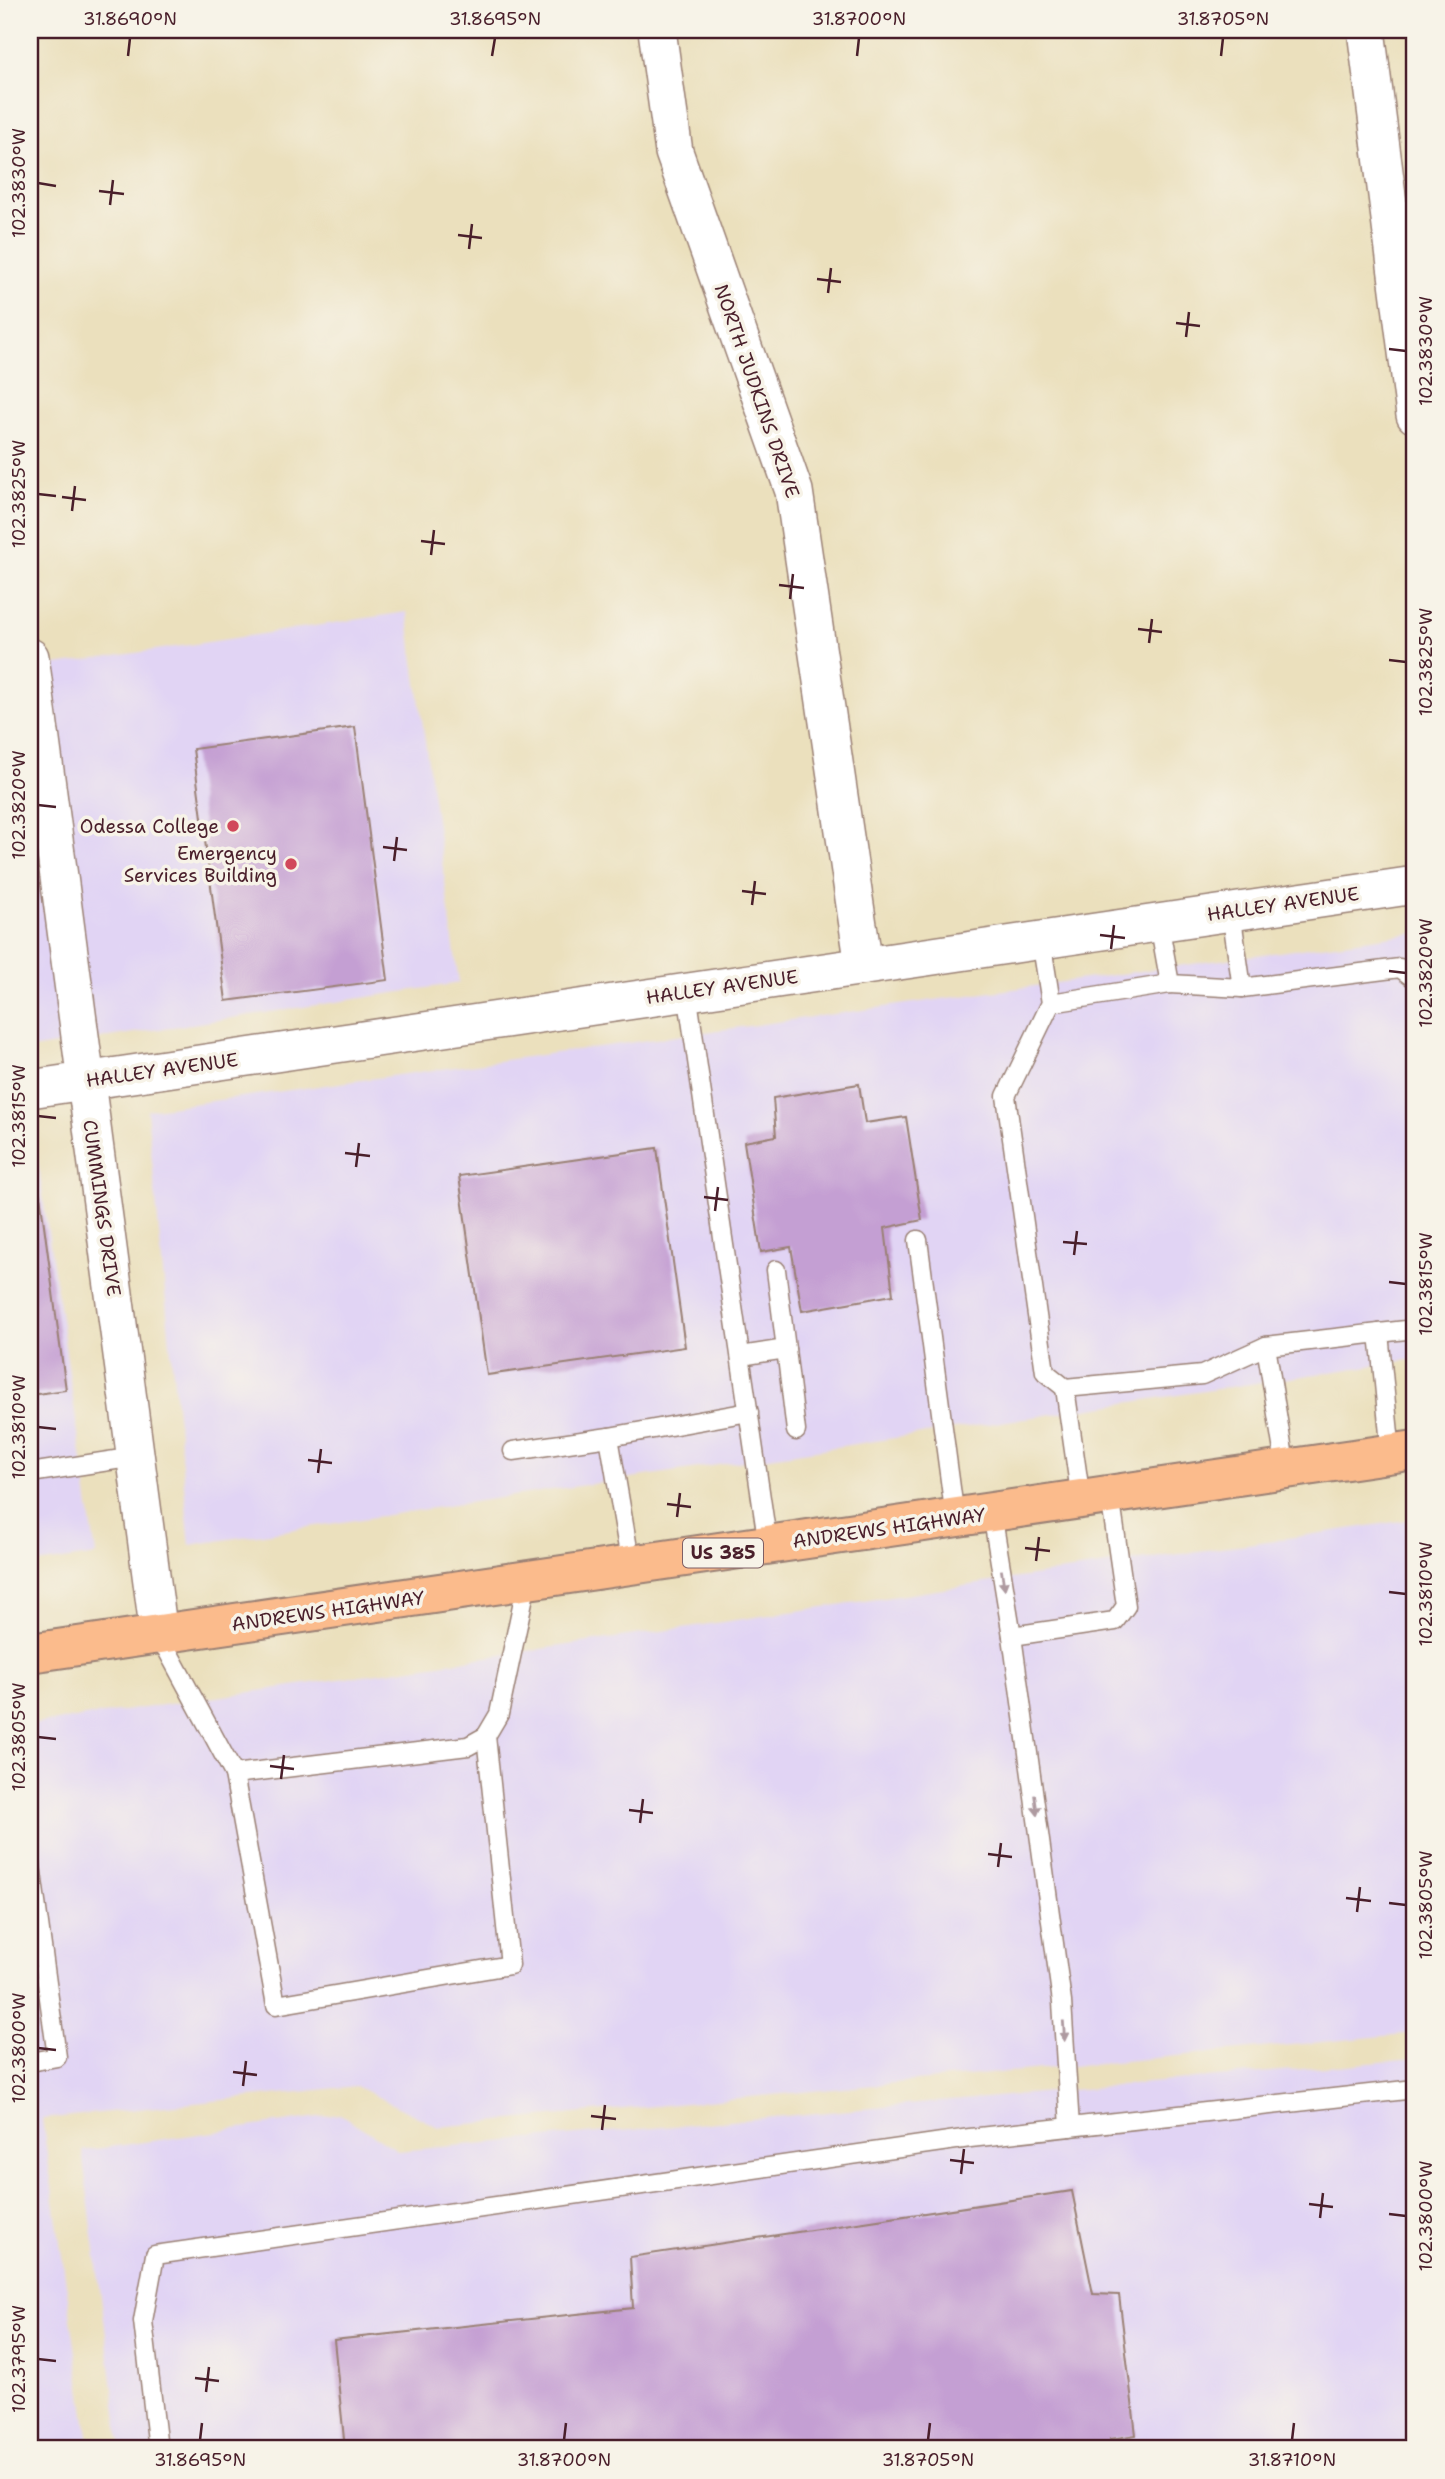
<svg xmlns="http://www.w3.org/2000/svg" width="1445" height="2479" font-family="'Shantell Sans',sans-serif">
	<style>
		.built { fill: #e1d4f4 }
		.building { fill: #c49fd3 }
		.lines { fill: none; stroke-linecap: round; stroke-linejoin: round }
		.service-casing { stroke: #9a8074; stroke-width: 21 }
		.minor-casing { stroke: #9a8074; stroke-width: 40 }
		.primary-casing { stroke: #9a8074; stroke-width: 42 }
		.service { stroke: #fff; stroke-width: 18 }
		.minor { stroke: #fff; stroke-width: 37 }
		.primary { stroke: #fbbb8c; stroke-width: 38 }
		.oneway { fill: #ae9aa0 }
		.ticks { fill: none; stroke: #4a1f2b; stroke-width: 2.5 }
		.poi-dot { fill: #d1495b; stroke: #f7f3e8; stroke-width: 2.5 }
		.labels { text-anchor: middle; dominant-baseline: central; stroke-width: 7; stroke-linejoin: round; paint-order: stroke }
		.shield { fill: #f7f3e8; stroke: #7e5f64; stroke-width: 2 }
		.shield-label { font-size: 18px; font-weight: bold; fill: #4a1f2b }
		.street-label { font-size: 19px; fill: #4a1f2b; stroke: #f7f3e8 }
		.poi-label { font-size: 19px; fill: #4a1f2b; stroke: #f7f3e8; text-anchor: end }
		.neatline { fill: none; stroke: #4a1f2b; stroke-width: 2.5 }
		.ticks-label { font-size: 18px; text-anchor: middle; fill: #4a1f2b }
	</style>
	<rect width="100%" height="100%" fill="#f7f3e8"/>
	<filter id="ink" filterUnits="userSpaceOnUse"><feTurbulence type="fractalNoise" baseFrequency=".0143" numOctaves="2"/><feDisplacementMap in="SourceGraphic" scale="14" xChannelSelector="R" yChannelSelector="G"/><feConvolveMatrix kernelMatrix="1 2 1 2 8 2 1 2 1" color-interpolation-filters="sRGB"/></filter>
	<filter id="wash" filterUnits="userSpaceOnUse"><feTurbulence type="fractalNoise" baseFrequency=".00686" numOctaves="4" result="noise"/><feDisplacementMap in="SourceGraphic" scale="28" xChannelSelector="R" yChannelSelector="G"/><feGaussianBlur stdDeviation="1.57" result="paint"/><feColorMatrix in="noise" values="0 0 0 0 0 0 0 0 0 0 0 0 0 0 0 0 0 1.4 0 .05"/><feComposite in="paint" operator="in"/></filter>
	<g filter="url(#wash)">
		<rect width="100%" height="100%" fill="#ebe0bd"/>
		<g class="built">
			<path d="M407 612 459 983 30 1049V669Z"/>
			<path d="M1415 933V1359L190 1545 147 1110Z"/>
			<path d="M30 1130H33L96 1555 30 1565Z"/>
			<path d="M1415 1519V2033L438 2127 356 2086 42 2119 90 2449H30V1725Z"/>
			<path d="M1415 2059V2449H121L82 2151 340 2114 399 2151Z"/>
		</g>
		<g id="blocks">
			<g class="building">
				<path d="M355 727 388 980 226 1001 193 749Z"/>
				<path d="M859 1084 865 1123 906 1117 922 1220 885 1228 893 1295 802 1311 791 1247 761 1252 744 1142 776 1136 773 1098Z"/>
				<path d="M657 1148 685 1347 487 1375 459 1176Z"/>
				<path d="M40 1195 66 1390 30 1395V1197Z"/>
				<path d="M1072 2191 1093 2294 1119 2295 1136 2435 1110 2439 1112 2449H345L334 2340 633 2308 630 2257Z"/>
			</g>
		</g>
	</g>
	<g filter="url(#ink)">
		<use href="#blocks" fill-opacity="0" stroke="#9a8074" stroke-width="2"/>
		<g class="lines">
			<defs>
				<g id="service">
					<path d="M1231 912 1242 988"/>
					<path d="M1159 923 1170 984 1242 988 1400 968 1415 979"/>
					<path d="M1041 940 1051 1003 1006 1096 1045 1372 1065 1388 1202 1375 1266 1346"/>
					<path d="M687 992 768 1546"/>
					<path d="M1051 1003 1170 984"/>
					<path d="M918 1240 955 1518"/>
					<path d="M776 1270 786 1349"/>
					<path d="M1379 1333 1415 1329"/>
					<path d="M741 1356 786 1349 796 1431"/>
					<path d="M1065 1388 1081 1500"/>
					<path d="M513 1451 609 1437"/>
					<path d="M1286 1470 1266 1346 1379 1333 1391 1454"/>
					<path d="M30 1473 135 1457"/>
					<path d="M992 1513 1012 1636 1062 2002 1070 2127"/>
					<path d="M631 1566 609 1437 749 1412"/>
					<path d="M159 1635 234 1774 468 1746 486 1736 499 1714 527 1582"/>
					<path d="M1012 1636 1115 1621 1126 1606 1110 1495"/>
					<path d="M234 1774 276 2005 510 1965 486 1736"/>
					<path d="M30 1858 57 2057 30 2062"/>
					<path d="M158 2449 143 2321 155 2255 970 2138 1415 2089"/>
				</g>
				<g id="minor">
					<path d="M657 30 674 152 794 491 864 966"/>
					<path d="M1366 30 1415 415"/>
					<path d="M30 657 159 1635"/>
					<path d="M30 1089 1415 885"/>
				</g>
				<path id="primary" d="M30 1653 1415 1450"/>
			</defs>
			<use href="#service" class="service-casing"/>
			<use href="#minor" class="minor-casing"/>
			<use href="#primary" class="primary-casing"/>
			<use href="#service" class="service"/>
			<use href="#minor" class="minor"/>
			<use href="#primary" class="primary"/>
		</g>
		<defs><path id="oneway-solid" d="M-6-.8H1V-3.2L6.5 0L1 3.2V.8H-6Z" transform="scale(1.75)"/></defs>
		<g class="oneway">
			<use href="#oneway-solid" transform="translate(1003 1580) rotate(81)"/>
			<use href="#oneway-solid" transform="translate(1036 1805) rotate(82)"/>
			<use href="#oneway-solid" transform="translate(1064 2031) rotate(86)"/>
		</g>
	</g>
	<path class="ticks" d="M128 56 130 38M492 56 495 38M857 56 859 38M1221 56 1223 38M38 183 56 186M99 191 124 194M110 205 113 180M458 235 482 238M469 249 472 224M817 279 841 282M828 293 831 268M1176 323 1200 326M1186 337 1189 312M1389 349 1406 351M38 494 56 496M62 497 86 500M72 511 75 486M421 541 445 544M431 555 434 530M779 585 804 588M790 599 793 574M1138 629 1162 632M1149 643 1152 619M1389 660 1406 662M38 805 56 807M383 847 407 850M394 861 397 837M742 891 766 894M752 905 755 881M1100 935 1125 938M1111 949 1114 925M1389 971 1406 973M38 1116 56 1118M345 1153 370 1156M356 1167 359 1143M704 1197 728 1200M715 1211 718 1187M1063 1242 1087 1244M1074 1255 1077 1231M1389 1282 1406 1284M38 1427 56 1429M308 1460 332 1463M318 1473 321 1449M667 1504 691 1507M677 1517 680 1493M1025 1548 1050 1551M1036 1561 1039 1537M1389 1592 1406 1594M38 1737 56 1739M270 1766 294 1769M281 1779 284 1755M629 1810 653 1813M640 1823 643 1799M988 1854 1012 1857M998 1867 1001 1843M1346 1898 1371 1901M1389 1903 1406 1905M1357 1912 1360 1887M38 2048 56 2050M233 2072 257 2075M243 2086 246 2061M591 2116 616 2119M602 2130 605 2105M950 2160 974 2163M961 2174 964 2149M1309 2204 1333 2207M1389 2214 1406 2216M1320 2218 1323 2193M38 2359 56 2361M195 2378 219 2381M206 2392 209 2367M200 2440 202 2423M564 2440 566 2423M928 2440 930 2423M1292 2440 1294 2423"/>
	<g class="poi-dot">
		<circle cx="233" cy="826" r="7"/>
		<circle cx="291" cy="864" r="7"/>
	</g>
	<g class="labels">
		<rect class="shield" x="683" y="1538.5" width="80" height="29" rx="5"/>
		<g class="shield-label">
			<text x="723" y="1553">US 385</text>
		</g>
		<g class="street-label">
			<text transform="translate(757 391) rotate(71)">NORTH JUDKINS DRIVE</text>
			<text transform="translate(1283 904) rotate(-8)">HALLEY AVENUE</text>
			<text transform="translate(722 987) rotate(-8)">HALLEY AVENUE</text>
			<text transform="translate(162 1070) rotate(-8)">HALLEY AVENUE</text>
			<text transform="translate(102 1208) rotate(82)">CUMMINGS DRIVE</text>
			<text transform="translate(889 1528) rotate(-8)">ANDREWS HIGHWAY</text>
			<text transform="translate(328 1611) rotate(-8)">ANDREWS HIGHWAY</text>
		</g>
		<g class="poi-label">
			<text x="219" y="826">Odessa College</text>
			<text x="277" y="853">Emergency<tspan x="277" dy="22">Services Building</tspan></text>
		</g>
	</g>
	<rect width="1445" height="2479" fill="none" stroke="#f7f3e8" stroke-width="77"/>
	<rect x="38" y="38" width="1368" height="2402" class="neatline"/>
	<g class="ticks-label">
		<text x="130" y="25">31.8690°N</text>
		<text x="495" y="25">31.8695°N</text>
		<text x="859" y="25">31.8700°N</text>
		<text x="1223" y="25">31.8705°N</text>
		<text transform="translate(19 183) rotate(-90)" y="6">102.3830°W</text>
		<text transform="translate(1426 351) rotate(-90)" y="6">102.3830°W</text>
		<text transform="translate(19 494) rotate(-90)" y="6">102.3825°W</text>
		<text transform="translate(1426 662) rotate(-90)" y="6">102.3825°W</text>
		<text transform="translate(19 805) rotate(-90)" y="6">102.3820°W</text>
		<text transform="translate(1426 973) rotate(-90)" y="6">102.3820°W</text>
		<text transform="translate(19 1116) rotate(-90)" y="6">102.3815°W</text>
		<text transform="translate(1426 1284) rotate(-90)" y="6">102.3815°W</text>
		<text transform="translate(19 1427) rotate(-90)" y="6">102.3810°W</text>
		<text transform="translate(1426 1594) rotate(-90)" y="6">102.3810°W</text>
		<text transform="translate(19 1737) rotate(-90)" y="6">102.3805°W</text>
		<text transform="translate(1426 1905) rotate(-90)" y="6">102.3805°W</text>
		<text transform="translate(19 2048) rotate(-90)" y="6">102.3800°W</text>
		<text transform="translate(1426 2216) rotate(-90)" y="6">102.3800°W</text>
		<text transform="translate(19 2359) rotate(-90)" y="6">102.3795°W</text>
		<text x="200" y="2466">31.8695°N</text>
		<text x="564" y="2466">31.8700°N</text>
		<text x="928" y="2466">31.8705°N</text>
		<text x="1292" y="2466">31.8710°N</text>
	</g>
</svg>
